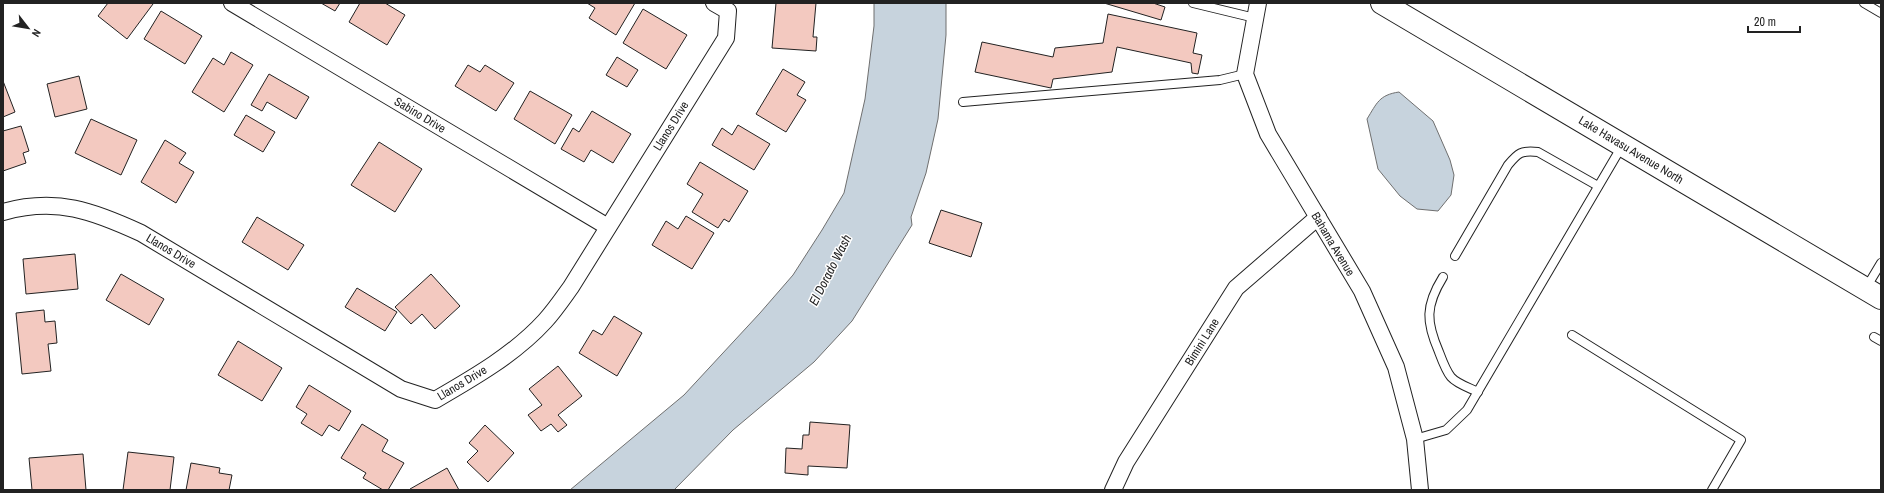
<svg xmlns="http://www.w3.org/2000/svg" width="1884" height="493" font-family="'Archivo Narrow',sans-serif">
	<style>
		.water { fill: #c7d3dd; stroke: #6f6f6f }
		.building { fill: #f3c9c0; stroke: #222 }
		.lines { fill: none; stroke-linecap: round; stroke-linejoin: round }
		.service-casing { stroke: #222; stroke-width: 10 }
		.minor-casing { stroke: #222; stroke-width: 18 }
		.secondary-casing { stroke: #222; stroke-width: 24 }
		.service { stroke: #fff; stroke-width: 8 }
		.minor { stroke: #fff; stroke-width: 16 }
		.secondary { stroke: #fff; stroke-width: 22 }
		.labels { text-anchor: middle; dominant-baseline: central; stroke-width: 3; stroke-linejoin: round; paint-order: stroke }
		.street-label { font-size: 12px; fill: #222; stroke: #fff }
		.water-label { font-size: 13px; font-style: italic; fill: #222; stroke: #fff }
	</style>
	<rect width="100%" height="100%" fill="#fff"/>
	<g class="water">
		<path d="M874 3H946V35L938 119 926 173 911 217 912 225 852 321 814 362 733 430 674 490H570L684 395 760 313 793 275 822 230 844 193 865 99 874 26Z"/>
		<path d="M1399 92 1433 121 1450 160 1454 175 1451 195 1438 211 1417 209 1400 196 1378 169 1367 119C1377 103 1379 95 1399 92Z"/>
	</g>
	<g class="building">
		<path d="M108 3H152L153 4 127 39 98 16Z"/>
		<path d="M321 3H340L335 11Z"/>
		<path d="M360 3H385L405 15 387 45 349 22Z"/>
		<path d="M587 3H635L616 35 589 18 595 8Z"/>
		<path d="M776 3H816L813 37H817L816 51 772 48Z"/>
		<path d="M1104 3H1153L1165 7 1161 20Z"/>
		<path d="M643 9 687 35 666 69 623 43Z"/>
		<path d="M161 11 202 36 185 64 144 39Z"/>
		<path d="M1108 14 1197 33 1193 53 1202 55 1198 74 1192 73 1191 63 1117 47 1112 72 1053 79 1051 88 975 72 982 42 1053 57 1055 48 1103 43Z"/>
		<path d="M231 52 253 65 224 112 192 92 213 58 224 65Z"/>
		<path d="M617 57 638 70 627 87 606 75Z"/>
		<path d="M468 65 480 72 485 65 514 83 496 111 455 86Z"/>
		<path d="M783 69 805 82 797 95 806 100 786 132 756 114Z"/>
		<path d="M269 74 309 97 296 119 267 102 262 111 251 105Z"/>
		<path d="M79 76 87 109 55 117 47 84Z"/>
		<path d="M3 81 15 112 3 117Z"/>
		<path d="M530 91 572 115 555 144 514 119Z"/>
		<path d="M592 111 631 134 613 163 591 150 584 162 561 149 573 128 579 132Z"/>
		<path d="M246 115 275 132 263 152 234 135Z"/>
		<path d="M91 119 137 140 121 175 75 153Z"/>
		<path d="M738 125 770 144 754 170 712 145 722 128 732 135Z"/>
		<path d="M21 126 29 151 23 153 26 163 3 171V131Z"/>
		<path d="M165 140 186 153 179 163 194 172 176 203 141 182Z"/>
		<path d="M379 142 422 169 395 212 351 185Z"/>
		<path d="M700 162 748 191 729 222 724 219 718 228 692 212 703 194 687 184Z"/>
		<path d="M941 210 982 223 971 257 929 243Z"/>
		<path d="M686 216 714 233 692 269 652 245 666 221 678 229Z"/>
		<path d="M257 217 304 245 288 270 242 242Z"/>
		<path d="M75 254 78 289 26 294 23 259Z"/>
		<path d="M121 274 164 299 149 325 106 300Z"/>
		<path d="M431 274 460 306 435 329 422 314 411 324 395 307Z"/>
		<path d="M357 288 397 312 385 331 345 307Z"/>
		<path d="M44 310 45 322 55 321 57 343 48 344 51 371 22 374 16 313Z"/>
		<path d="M614 316 642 333 617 376 579 353 593 330 602 335Z"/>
		<path d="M238 341 282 368 262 401 218 375Z"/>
		<path d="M558 366 582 396 558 415 567 425 558 432 551 424 541 431 528 415 542 405 529 389Z"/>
		<path d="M309 385 351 411 339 431 329 425 322 436 301 423 307 414 296 407Z"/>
		<path d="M810 422 850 425 847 468 808 466V475L785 473 786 448 802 449 803 435H809Z"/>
		<path d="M362 424 388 440 382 451 404 463 388 490H383L363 478 366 473 341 458Z"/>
		<path d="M485 425 514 453 488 482 467 462 478 451 469 443Z"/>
		<path d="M128 452 174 457 170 490H123Z"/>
		<path d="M83 454 86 490H32L29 458Z"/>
		<path d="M191 463 220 468 219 473 232 475 229 490H186Z"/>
		<path d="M447 468 459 490H410V489Z"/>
	</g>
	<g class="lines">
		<defs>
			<g id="service">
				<path d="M1193 3 1255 18"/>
				<path d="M1864 3 1881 13"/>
				<path d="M963 102 1220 80 1245 74"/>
				<path d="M1455 256 1508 165C1518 153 1521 150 1538 152L1598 186"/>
				<path d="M1443 277C1425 306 1426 322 1439 352 1442 360 1446 371 1451 377 1457 384 1470 388 1478 392"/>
				<path d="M1866 288 1881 263"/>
				<path d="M1572 335 1741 440 1712 490"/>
				<path d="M1874 337 1881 341"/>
				<path d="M1415 439 1446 430 1467 410 1622 146"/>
			</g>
			<g id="minor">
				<path d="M232 3 608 227"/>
				<path d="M1258 3 1245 74 1268 134 1362 291 1396 367 1415 439 1420 490"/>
				<path d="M3 212C57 197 93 211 141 233L401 389 435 400C473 378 515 354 545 321 555 310 563 298 571 287L726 38 728 11 714 3"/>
				<path d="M1113 490 1126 462 1236 288 1318 217"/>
			</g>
			<path id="secondary" d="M1382 3 1881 298"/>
		</defs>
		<use href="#service" class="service-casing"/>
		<use href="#minor" class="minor-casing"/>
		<use href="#secondary" class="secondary-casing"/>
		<use href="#service" class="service"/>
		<use href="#minor" class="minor"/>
		<use href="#secondary" class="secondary"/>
	</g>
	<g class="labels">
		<g class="street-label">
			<text transform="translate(420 115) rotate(31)">Sabino Drive</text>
			<text transform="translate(671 126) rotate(-58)">Llanos Drive</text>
			<text transform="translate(1631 150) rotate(31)">Lake Havasu Avenue North</text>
			<text transform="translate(1333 244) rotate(59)">Bahama Avenue</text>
			<text transform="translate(171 251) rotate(31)">Llanos Drive</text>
			<text transform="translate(1202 342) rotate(-58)">Bimini Lane</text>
			<text transform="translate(462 383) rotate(-31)">Llanos Drive</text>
		</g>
		<g class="water-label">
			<text transform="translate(830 270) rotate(-63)">El Dorado Wash</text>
		</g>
	</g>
	<rect width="1884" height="493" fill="none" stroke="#222222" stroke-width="8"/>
	<g transform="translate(28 28) rotate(121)" stroke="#ffffff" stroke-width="3" paint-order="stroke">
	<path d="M0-3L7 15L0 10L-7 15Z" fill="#222222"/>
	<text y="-6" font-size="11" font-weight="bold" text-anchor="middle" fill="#222222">N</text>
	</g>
	<path d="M1748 26v6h52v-6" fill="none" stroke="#222222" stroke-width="2"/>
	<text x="1754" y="26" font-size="12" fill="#222222" stroke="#ffffff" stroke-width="3" paint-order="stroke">20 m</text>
</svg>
